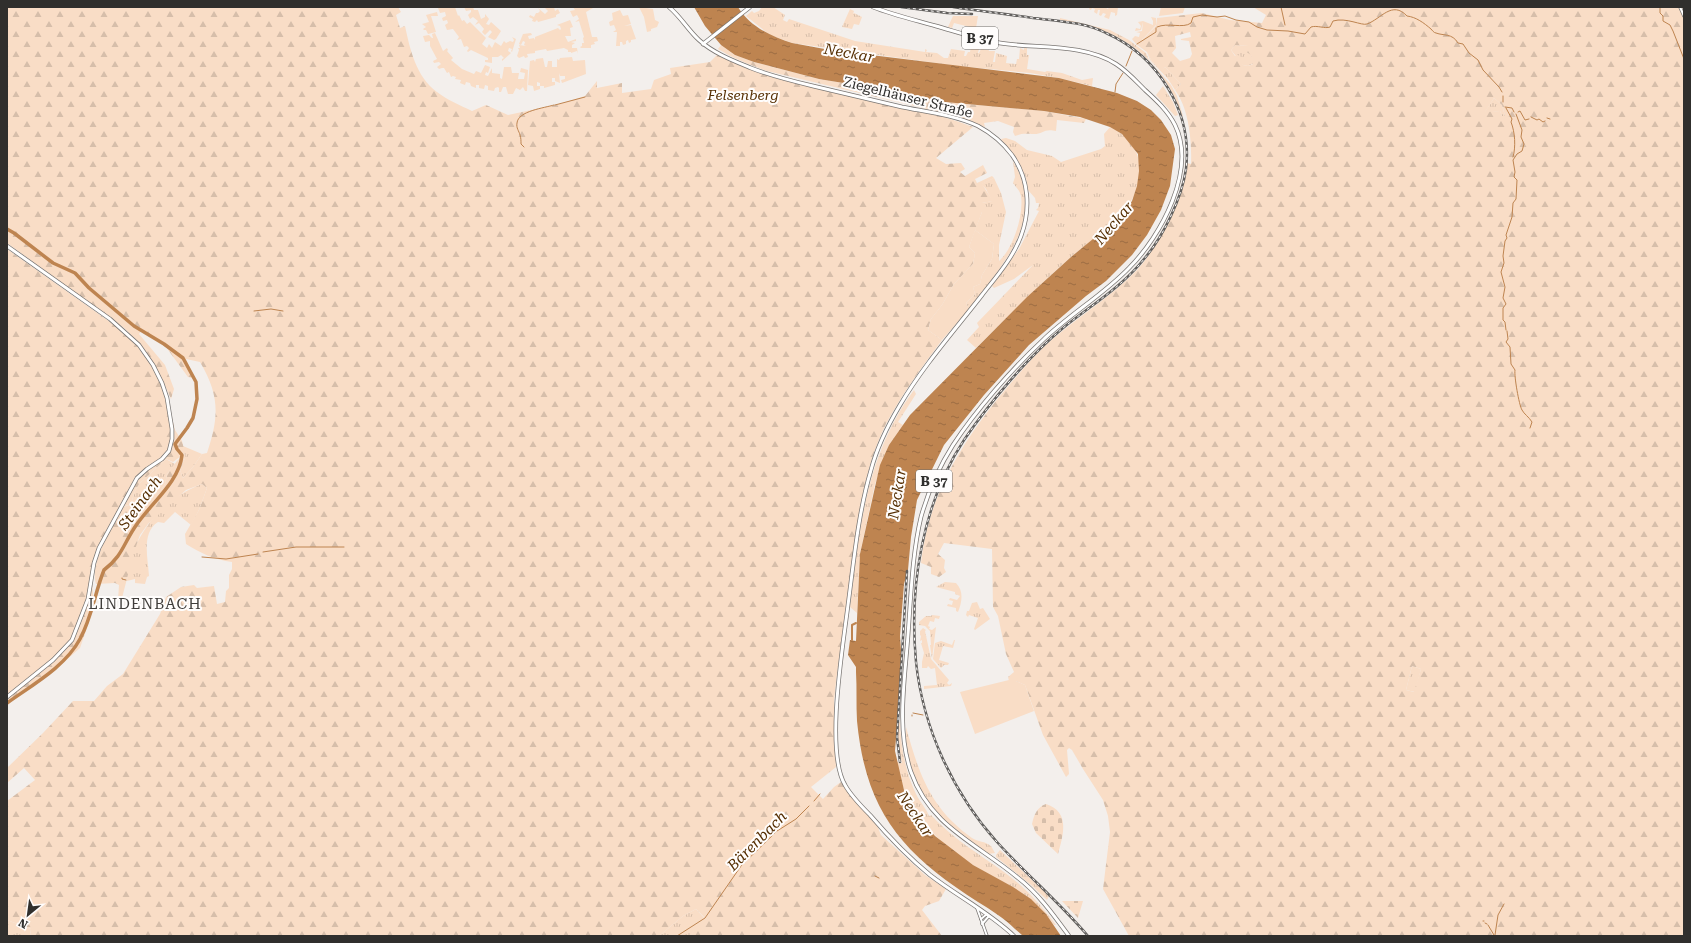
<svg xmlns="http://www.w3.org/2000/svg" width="1691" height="943" font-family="'Roboto Serif',serif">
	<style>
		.grass { fill: url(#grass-tufts) }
		.forest { fill: url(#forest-firs); fill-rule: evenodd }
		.cemetery { fill: url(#cemetery-stones) }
		.garden { fill: #f9ddc6 }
		.water { fill: url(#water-ripples) }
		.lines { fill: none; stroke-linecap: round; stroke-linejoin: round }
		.stream { stroke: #be8450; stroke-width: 1 }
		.canal { stroke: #be8450; stroke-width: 2 }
		.river { stroke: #be8450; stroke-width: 3.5 }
		.minor-casing { stroke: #7a7673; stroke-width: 3.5 }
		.major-casing { stroke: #7a7673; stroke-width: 4.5 }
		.minor { stroke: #fff; stroke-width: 2 }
		.major { stroke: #fff; stroke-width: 3 }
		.rail-casing { stroke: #62605e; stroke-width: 2.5 }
		.rail { stroke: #fffdfc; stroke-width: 1; stroke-dasharray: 3; stroke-linecap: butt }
		.labels { text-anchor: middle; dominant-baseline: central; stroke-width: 4; stroke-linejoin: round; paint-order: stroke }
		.shield { fill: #fffdfc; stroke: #6e6d6b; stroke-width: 1 }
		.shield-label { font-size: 13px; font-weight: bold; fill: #302f2d }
		.park-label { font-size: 14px; font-style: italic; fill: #573004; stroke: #fffdfc }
		.street-label { font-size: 14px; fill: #302f2d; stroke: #fffdfc }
		.water-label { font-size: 15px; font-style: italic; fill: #552e02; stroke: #fffdfc }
		.neighbourhood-label { font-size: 15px; letter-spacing: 1px; fill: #3f3c39; stroke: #fffdfc }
	</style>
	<defs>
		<pattern id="grass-tufts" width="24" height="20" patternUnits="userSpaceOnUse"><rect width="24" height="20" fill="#f9ddc6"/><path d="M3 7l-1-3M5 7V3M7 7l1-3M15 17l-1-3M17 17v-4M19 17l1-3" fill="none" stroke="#d6beaa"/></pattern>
		<pattern id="forest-firs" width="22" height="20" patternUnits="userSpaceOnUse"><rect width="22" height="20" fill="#f9ddc6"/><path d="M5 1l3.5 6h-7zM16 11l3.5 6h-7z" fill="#d6beaa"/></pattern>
		<pattern id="cemetery-stones" width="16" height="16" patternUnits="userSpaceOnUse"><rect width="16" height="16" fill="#f9ddc6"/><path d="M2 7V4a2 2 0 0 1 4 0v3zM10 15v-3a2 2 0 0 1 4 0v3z" fill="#d6beaa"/></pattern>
		<pattern id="water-ripples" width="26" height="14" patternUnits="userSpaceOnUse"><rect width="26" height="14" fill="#be8450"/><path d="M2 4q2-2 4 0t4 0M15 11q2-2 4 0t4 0" fill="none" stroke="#9b6c43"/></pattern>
	</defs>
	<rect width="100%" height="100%" fill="#f3efec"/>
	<g class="grass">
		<path d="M762 7H773L785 15 783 20 787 22 789 19 855 41 925 52V49L927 50 926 52 937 53 944 58H948L951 49 965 51 964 56H966L968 52H970L971 46 979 49 978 53H979L981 49 988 50V48L989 51H995L993 62H995L996 53 1007 56 1006 63 1016 64 1017 59H1019L1020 48 1024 50V48H1027V55H1029L1027 69 1045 72 1047 71 1062 73 1082 80 1093 78 1092 86 1059 78 1030 73 958 66 792 43 770 35 746 16 752 11 754 13 759 11Z"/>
		<path d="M850 9 854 11 853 14 854 13 862 17 859 25 854 24 852 29 842 27Z"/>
		<path d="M1060 18 1110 30 1129 40 1146 53 1149 60 1171 85 1177 96 1183 116H1182C1161 57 1122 29 1060 20Z"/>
		<path d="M1137 45C1148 47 1147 54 1152 61 1154 64 1158 67 1161 70L1165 67 1181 84 1175 90 1168 79 1150 60 1147 52Z"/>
		<path d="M1235 45 1248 46 1254 63 1248 66 1243 65 1231 50Z"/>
		<path d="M1163 86 1173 102 1178 115 1175 116 1156 95Z"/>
		<path d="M1494 98 1502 105 1505 116H1502L1500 111 1484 113Z"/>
		<path d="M1110 127C1141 141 1148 173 1131 201 1119 223 1090 241 1071 257 1038 286 1007 317 976 348L967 340 979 327 977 323 1033 265 1014 279 994 288 992 286 1019 249 1039 211 1036 210 1038 208 1039 203H1036L1035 198 1028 190 1026 178 1018 161 1001 139 1006 138 1015 141 1027 150 1052 156 1061 162 1101 149 1105 146 1104 134Z"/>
		<path d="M1013 161C1048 219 1002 265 969 309L966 303 975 294 973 287 980 284 982 275 992 259 994 244 975 230 982 212V203L992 201 986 189 981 184 994 178 1001 193 1006 212 999 245V261C1013 249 1024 215 1021 196 1020 191 1016 187 1013 183L1015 177Z"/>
		<path d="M914 390 916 394 898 422 903 425 889 445 875 484 860 554 857 613 850 607C859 530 866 455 914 390Z"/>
		<path d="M183 446 202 454 193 467 183 478 180 470 185 458Z"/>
		<path d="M166 459 175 464 167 474 165 484 161 490 136 509 131 505 134 493 139 484Z"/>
		<path d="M202 484 207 488 199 510 191 525 175 512 164 523 158 522C141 533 148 558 149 576L147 577 145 584 135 583V579L127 581C129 538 163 498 202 484Z"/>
		<path d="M945 582 956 583C964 591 962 602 958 612L956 611V608L947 606 948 604 952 605 953 601 949 600 950 598 957 600 960 596 955 594V592L936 587Z"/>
		<path d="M977 602 980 609 983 608 990 619 975 630 974 629 978 618 969 615 968 617 966 615 967 611H969L972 603Z"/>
		<path d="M932 615 940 616 939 619 935 618 934 622 930 621 928 626 930 627 929 629 932 630 936 627 932 659 930 645H931L930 631 925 626 919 625V622L926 616H931Z"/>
		<path d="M923 628 926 630 925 631 931 659 949 680 947 683 949 685 952 683 951 686 924 689V686L937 685 935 668 931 669 928 666 927 668H922V662L924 653 921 643H922V640L920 641 921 636 920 635V631Z"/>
		<path d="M954 640H955L953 648 943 646 939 660 949 663 948 665H944L941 668 933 659 935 643 941 641 952 645Z"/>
		<path d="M1412 666 1421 669 1415 692 1406 690Z"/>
		<path d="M900 722C901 747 905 771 916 794 920 802 926 808 929 816L931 815C952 838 979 854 1004 872 1025 887 1041 905 1056 925H1054C1034 897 1014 888 985 872 942 848 904 813 897 762L902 763C898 751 897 737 898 723Z"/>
		<path d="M906 727C919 774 930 808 972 838 978 842 985 841 991 846L995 853 988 854C975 845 962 836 950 826 923 802 903 764 906 727Z"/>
		<path d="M1000 850 1049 896 1047 900 1030 884 996 857V855Z"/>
		<path d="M696 909 705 919 690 936H659L683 916Z"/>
		<path d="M7 920 31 929 30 936H7Z"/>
	</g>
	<g class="forest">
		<path d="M7 7H398L401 12 396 15 400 28 405 26C410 49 416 77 437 92 447 100 460 105 472 111L486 105 508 115 559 104 585 96 597 81V88L622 83V93L651 89 654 80 671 74 670 68 710 62 718 54C731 60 744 67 757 72 828 95 903 100 973 127L936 158 946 164 961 163 965 169 960 172 965 176 983 165 987 173 975 179 977 183 992 176 994 178 982 184 993 201 982 203V212L969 247 975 253 973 264 954 284 942 305 931 319 928 330 942 340C922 367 902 394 886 424 864 468 858 519 851 568 846 606 841 644 836 682L834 701 836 767 811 787 823 799 834 787 841 782 847 791 875 820 881 835 925 875 946 889 939 901 925 906 922 910 942 936H690L694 931 691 925 705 918 696 909 683 916 659 936H30L31 929 7 920V801L35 780 24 768 7 783V768L43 733 73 701H94L107 686 123 674 160 614 166 597 181 587 194 585 197 588 214 586 217 604 225 602 226 591 229 588V575L232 569V562C215 560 200 553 186 544L185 534 199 510 207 488 202 484 186 490 148 524 140 535 133 555 121 602 118 600 119 585 115 583 96 584C89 563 113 526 123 507L129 505 120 507 91 569 93 595V610L80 648 55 670 7 705V249L120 329 134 342 151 364 160 379 167 398 175 430 182 441 185 453 173 462 166 459 139 484 134 493 131 505 136 509 161 490 165 484 167 474 177 461 185 454V458L180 470 183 478 193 467 202 454 207 453C219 417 220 396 200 362L186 359 195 379 188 377 163 343 142 330 139 334 165 365 174 389 171 399C159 370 147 350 124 328L7 243Z"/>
		<path d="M1253 7H1684V936H1129L1103 889 1110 832 1108 816 1103 800 1083 769 1072 750 1069 748 1067 750 1069 774 1066 777 1043 735 1025 685 1016 681H1009L1008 677 1014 672 1006 654 998 616 993 607 992 549 944 543 938 554 945 560 944 568 946 572 939 577 931 574V567L921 563C928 498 960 445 1000 396 1015 378 1030 360 1047 344 1076 318 1111 297 1138 269 1151 254 1161 236 1170 218 1179 200 1185 183 1187 163L1191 164C1192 141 1189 109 1175 90L1181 84 1165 67 1161 71C1158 67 1152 62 1150 58 1148 52 1144 47 1137 45L1156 26 1157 18 1202 13 1230 20 1262 23 1266 15ZM1190 32 1191 37 1181 39V40L1189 41 1192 54 1190 58 1180 61 1172 53 1176 48 1175 36ZM1235 45 1248 46 1245 51 1251 55 1253 64 1248 66 1243 65 1240 55 1235 56 1231 50ZM1494 98 1502 105 1505 116H1502L1500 111 1485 112ZM1412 666 1421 669 1414 692 1406 690Z"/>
		<path d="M721 45 735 55 754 62 819 79 886 90 945 102 1044 111 1086 119 1084 123 1057 120 1056 131C1044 128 1043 134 1034 134 1026 134 1023 133 1015 136L1013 132 1014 127 998 121 984 123 985 127 970 121 948 114 767 71C750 65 734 59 718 49Z"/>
	</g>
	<g class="cemetery">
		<path d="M1046 804C1071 812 1063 836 1058 854L1036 833 1032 824C1034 815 1037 807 1046 804Z"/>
		<path d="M1062 901H1083L1078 918Z"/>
	</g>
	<g class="garden">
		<path d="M444 7H455L458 16 459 15 462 21 464 20 467 24 470 22 486 38 482 44 487 48 489 44 492 48 495 42 501 46 504 41 506 43 510 41 513 42 514 40 512 37 516 39 512 52 511 51 512 49 509 48 508 51 511 53 502 61V59L504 58 501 55 498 57H492V63L485 62V60H488V58L471 50 468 52 467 51 469 48 467 46 464 47 461 39 457 40 459 37 453 29 447 30 445 25 448 23 447 20 443 21 442 18 446 16 445 12 440 13 438 8Z"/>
		<path d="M464 7H473L474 10H478L481 19 485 17V14L489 19 486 24 489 25 491 22 501 31 496 39 494 40 488 37 492 32 490 30 485 35 482 32 484 29 479 23 475 25 478 21 473 17 470 19 468 15 471 12V10L466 11Z"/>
		<path d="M544 7H554L555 11 558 9 560 13 556 15V17L538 22 537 20 535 22 532 21 533 19 529 17 530 15 534 17 536 13H538L540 11 538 8 545 14 548 11Z"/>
		<path d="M573 7 593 8 586 12 592 37H597L598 41 594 42 595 44 591 45V48H581L580 47 582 46V43H584L583 38 584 37 579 21 575 22 579 19 577 15 573 17 570 11 575 10Z"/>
		<path d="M639 7 653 9 655 20 659 22 657 27 651 29V31L647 32 644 17Z"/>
		<path d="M1090 7H1104L1108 9 1109 7H1118L1117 15 1115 16V13L1111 12 1109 19 1104 17 1106 14 1103 13 1101 16 1099 15 1100 10H1098L1097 14 1094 12 1095 9 1092 8 1091 10 1089 9Z"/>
		<path d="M1161 7H1185L1183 13 1159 16Z"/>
		<path d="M620 10 623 16 628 15 631 24 624 26 631 25 636 39 631 40V42L629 43 628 40 626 41V44L623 45 622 42H620V46H616L617 32H613L616 30 614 25 610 26 609 22 613 20 612 13Z"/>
		<path d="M437 12 438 16H431L436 32 428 34 426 30H424L423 29 426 27 422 24 429 22 426 15Z"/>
		<path d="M953 16H978L975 34 970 33V31L974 32V28L954 23 952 28 948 27Z"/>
		<path d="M1151 17 1156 18V25L1137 45 1132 39 1135 36 1139 37 1140 33 1136 32 1142 31 1143 22 1141 30 1135 31 1136 28 1140 29 1141 26 1138 22 1143 21 1153 25V21Z"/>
		<path d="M570 20 573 27 570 28 571 36H565L568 42 576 39V41L571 42 575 43 572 45V48H577L578 54 577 51 571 53V52H568V50L564 48 547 51 546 49 535 51V53L527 54 528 57 525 58 524 56 519 58 517 56 519 50 518 48H520L519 45 526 46 524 45 525 42 523 41 521 45 519 44 523 34 531 33 532 35 528 36 529 39 534 38 535 40V37L558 28 560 30 561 29 560 26 557 25Z"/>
		<path d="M435 33 443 51 447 48 448 50 447 51 453 58 451 60 462 69 474 74 476 71 481 73 485 65 490 67 488 73 486 72 485 75 488 76 492 68V73L500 74V78L502 79 504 67H511L512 73H519L518 79H524L525 73 520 72 521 68 528 70 527 91H525L523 87 520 90 516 88 513 94H508L506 87H503L501 92H499V88L498 87 495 88 494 91 488 90V86L485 85 484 89 479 88V85H476V88L471 86 470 83 466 82 465 85 460 83 461 80 455 79 456 77 453 76 451 77 449 72 447 73 444 68H442L439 69 437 67 441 64 439 62 434 63 433 61 437 59 430 46V41L425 42 423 36 429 35 432 38H433L432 34Z"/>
		<path d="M572 57 573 61 585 60 586 74 562 83 561 80 565 79V76H560L559 73 560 83 555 81V78H552V82H555V85L544 88V86H540V83L537 82V86H540V89L534 91 533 86 528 85 530 61 534 60 535 62 536 59 543 58 545 67H547L548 61H552V67H557V59L559 60 560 58Z"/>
		<path d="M975 230 994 244 992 259 982 275 980 284 973 287 975 294 966 303 969 309 942 340 928 330 931 319 942 305 954 284 973 264 975 253 969 247Z"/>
		<path d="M1009 680 1010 681H1016L1025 685 1034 711 975 734 960 692Z"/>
	</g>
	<path class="water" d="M694 7H738C749 26 772 37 792 43L830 50 1059 78 1117 93 1137 101 1151 110 1161 120 1171 135 1175 149 1170 186 1161 210 1147 235 1132 255 1106 281 1086 296 1029 345 984 395 944 445 917 500 911 537 908 570 904 584 900 636 902 664 895 751 904 790 922 821 935 836 973 865 1013 887 1031 899 1046 914 1061 936C1049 936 1035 938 1024 936 1021 935 1018 931 1015 929 1004 918 991 910 978 902 903 854 866 813 857 721 856 705 857 688 856 672V667L848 655 850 640 856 641 860 554 880 465 889 445 910 415 1027 297 1071 257 1110 225 1126 209 1132 201 1137 186 1139 171 1138 154 1122 134 1110 127 1080 117 1044 111 945 102 886 90 819 79 754 62 735 55 721 45 705 26Z"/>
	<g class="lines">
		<g class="stream">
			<path d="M1281 7 1285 25"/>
			<path d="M1660 7V13L1663 16V21L1670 25 1673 31 1684 59"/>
			<path d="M1157 27C1168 22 1183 29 1191 23L1193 17 1202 15 1217 17 1225 16 1236 20 1249 22 1257 27 1267 30 1288 31 1305 34 1311 27C1317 25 1325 29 1330 27L1333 21C1346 17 1362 26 1367 24 1381 19 1392 0 1407 16 1416 17 1424 23 1431 29 1432 30 1434 33 1436 33 1444 36 1452 33 1458 43L1463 44 1469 53 1478 60 1483 70 1499 87 1502 92"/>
			<path d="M1137 44 1156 32V28"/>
			<path d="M1126 66 1132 51"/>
			<path d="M1115 92 1116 84 1123 73"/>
			<path d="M1503 96V102"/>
			<path d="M555 105 585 97"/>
			<path d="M1505 107 1512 108 1514 112"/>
			<path d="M1506 108 1512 119 1511 122C1515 132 1516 147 1513 157"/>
			<path d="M1518 112 1520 111 1525 120 1529 119"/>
			<path d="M1531 117 1537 120 1539 119 1543 122 1545 121"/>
			<path d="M1547 118 1550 119"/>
			<path d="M524 147 521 144C521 141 521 138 520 135 519 131 516 128 517 123 518 111 544 108 554 105"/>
			<path d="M254 311 271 309 283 311"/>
			<path d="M1506 330 1505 322 1503 320V308L1506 304 1503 298 1505 287 1501 272 1504 263 1503 256 1505 241 1507 238 1506 235 1512 217 1513 203 1516 199 1517 180 1514 177 1515 172 1513 160 1517 154 1522 151 1524 144 1521 137 1522 130 1516 114"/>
			<path d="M1507 331 1508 339 1506 342 1510 347 1511 364 1515 370C1514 376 1519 405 1522 410 1524 414 1529 417 1532 422L1530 428"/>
			<path d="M263 552 296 547H344"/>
			<path d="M202 557 226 559 258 554"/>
			<path d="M122 578V579L126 580"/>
			<path d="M913 713 923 715"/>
			<path d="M912 716V715"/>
			<path d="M814 801 820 794"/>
			<path d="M875 876 879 878"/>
			<path d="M1483 921H1484"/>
			<path d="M1485 923 1487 924"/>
			<path d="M1488 925 1494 935"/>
			<path d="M1495 935 1498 915 1504 904"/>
			<path d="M677 936 705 918 741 866 777 831 796 819 809 806"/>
		</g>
		<path class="canal" d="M852 640V625L856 623"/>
		<path class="river" d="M7 229 14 233 53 263 75 273 89 288 134 326 164 344 183 358 196 382 197 399 193 418 187 428 175 444 177 449 182 455C179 484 147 506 133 530 123 546 121 557 104 570 95 592 92 617 80 639 65 667 32 685 7 703"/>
		<defs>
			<g id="minor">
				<path d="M1680 7 1684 16"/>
				<path d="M977 908 987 936"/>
				<path d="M981 919 987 914"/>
				<path d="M982 924 989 916"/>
			</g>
			<g id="major">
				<path d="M669 7C681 17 688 30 699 40 713 53 734 61 751 68 771 76 792 81 813 86 843 93 872 100 902 107 927 112 954 115 978 126 991 133 1003 143 1012 155 1029 179 1031 209 1021 236 1013 258 996 277 982 295 954 331 923 366 900 405 888 425 877 447 871 470 858 514 854 560 848 605 843 646 825 751 845 785 851 796 861 806 870 815 888 836 908 857 930 875 957 896 989 912 1014 936"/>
				<path d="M873 7C893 15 915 20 936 26 957 32 978 39 1000 43 1036 49 1083 43 1116 64 1127 71 1136 81 1145 90 1156 100 1168 111 1175 125 1197 170 1161 236 1129 268 1103 295 1070 314 1043 340 1012 369 976 410 953 445 939 467 928 492 921 517 912 555 911 596 908 635 905 679 896 729 911 772 930 826 976 843 1017 877 1038 893 1053 914 1069 936"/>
				<path d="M703 44 750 7"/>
				<path d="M7 246 110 319 139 345 153 365 162 383 167 398 172 429V439L169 451 162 459 147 469 137 478 99 548 94 563 88 599 72 640 53 660 7 697"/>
			</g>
		</defs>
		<use href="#minor" class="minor-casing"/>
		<use href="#major" class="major-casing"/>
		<use href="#minor" class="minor"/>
		<use href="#major" class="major"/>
		<defs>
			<g id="rail">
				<path d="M901 7 947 13 972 14"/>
				<path d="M953 7C979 11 1006 14 1033 18 1058 21 1084 22 1106 33 1158 56 1193 112 1186 169 1182 198 1163 237 1144 259 1122 287 1090 306 1063 328 1028 357 990 402 964 440 922 504 909 587 916 662 923 728 953 793 997 842 1026 874 1060 903 1088 936"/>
				<path d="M900 762 897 737 907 571"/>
			</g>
		</defs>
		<use href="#rail" class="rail-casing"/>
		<use href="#rail" class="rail"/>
	</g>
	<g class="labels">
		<g class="shield">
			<rect x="962" y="27" width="36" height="22" rx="3"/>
			<rect x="916" y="470" width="36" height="22" rx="3"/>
		</g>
		<g class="shield-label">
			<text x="980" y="38">B 37</text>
			<text x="934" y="481">B 37</text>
		</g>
		<g class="park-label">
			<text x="743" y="95">Felsenberg</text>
		</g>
		<g class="street-label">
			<text transform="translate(908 97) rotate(14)">Ziegelhäuser Straße</text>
		</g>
		<g class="water-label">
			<text transform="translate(849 53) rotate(10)">Neckar</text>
			<text transform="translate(1114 223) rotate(-49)">Neckar</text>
			<text transform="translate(897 494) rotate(-81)">Neckar</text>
			<text transform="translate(140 503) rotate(-54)">Steinach</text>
			<text transform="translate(915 814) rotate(56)">Neckar</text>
			<text transform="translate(757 841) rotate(-45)">Bärenbach</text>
		</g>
		<g class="neighbourhood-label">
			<text x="145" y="604">LINDENBACH</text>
		</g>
	</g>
	<rect width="1691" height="943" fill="none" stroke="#302f2d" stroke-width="16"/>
	<g transform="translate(28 915) rotate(209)" stroke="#fffdfc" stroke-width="3" paint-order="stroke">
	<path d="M0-3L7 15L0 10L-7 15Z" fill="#302f2d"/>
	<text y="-6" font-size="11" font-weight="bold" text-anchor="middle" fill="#302f2d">N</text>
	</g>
</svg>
